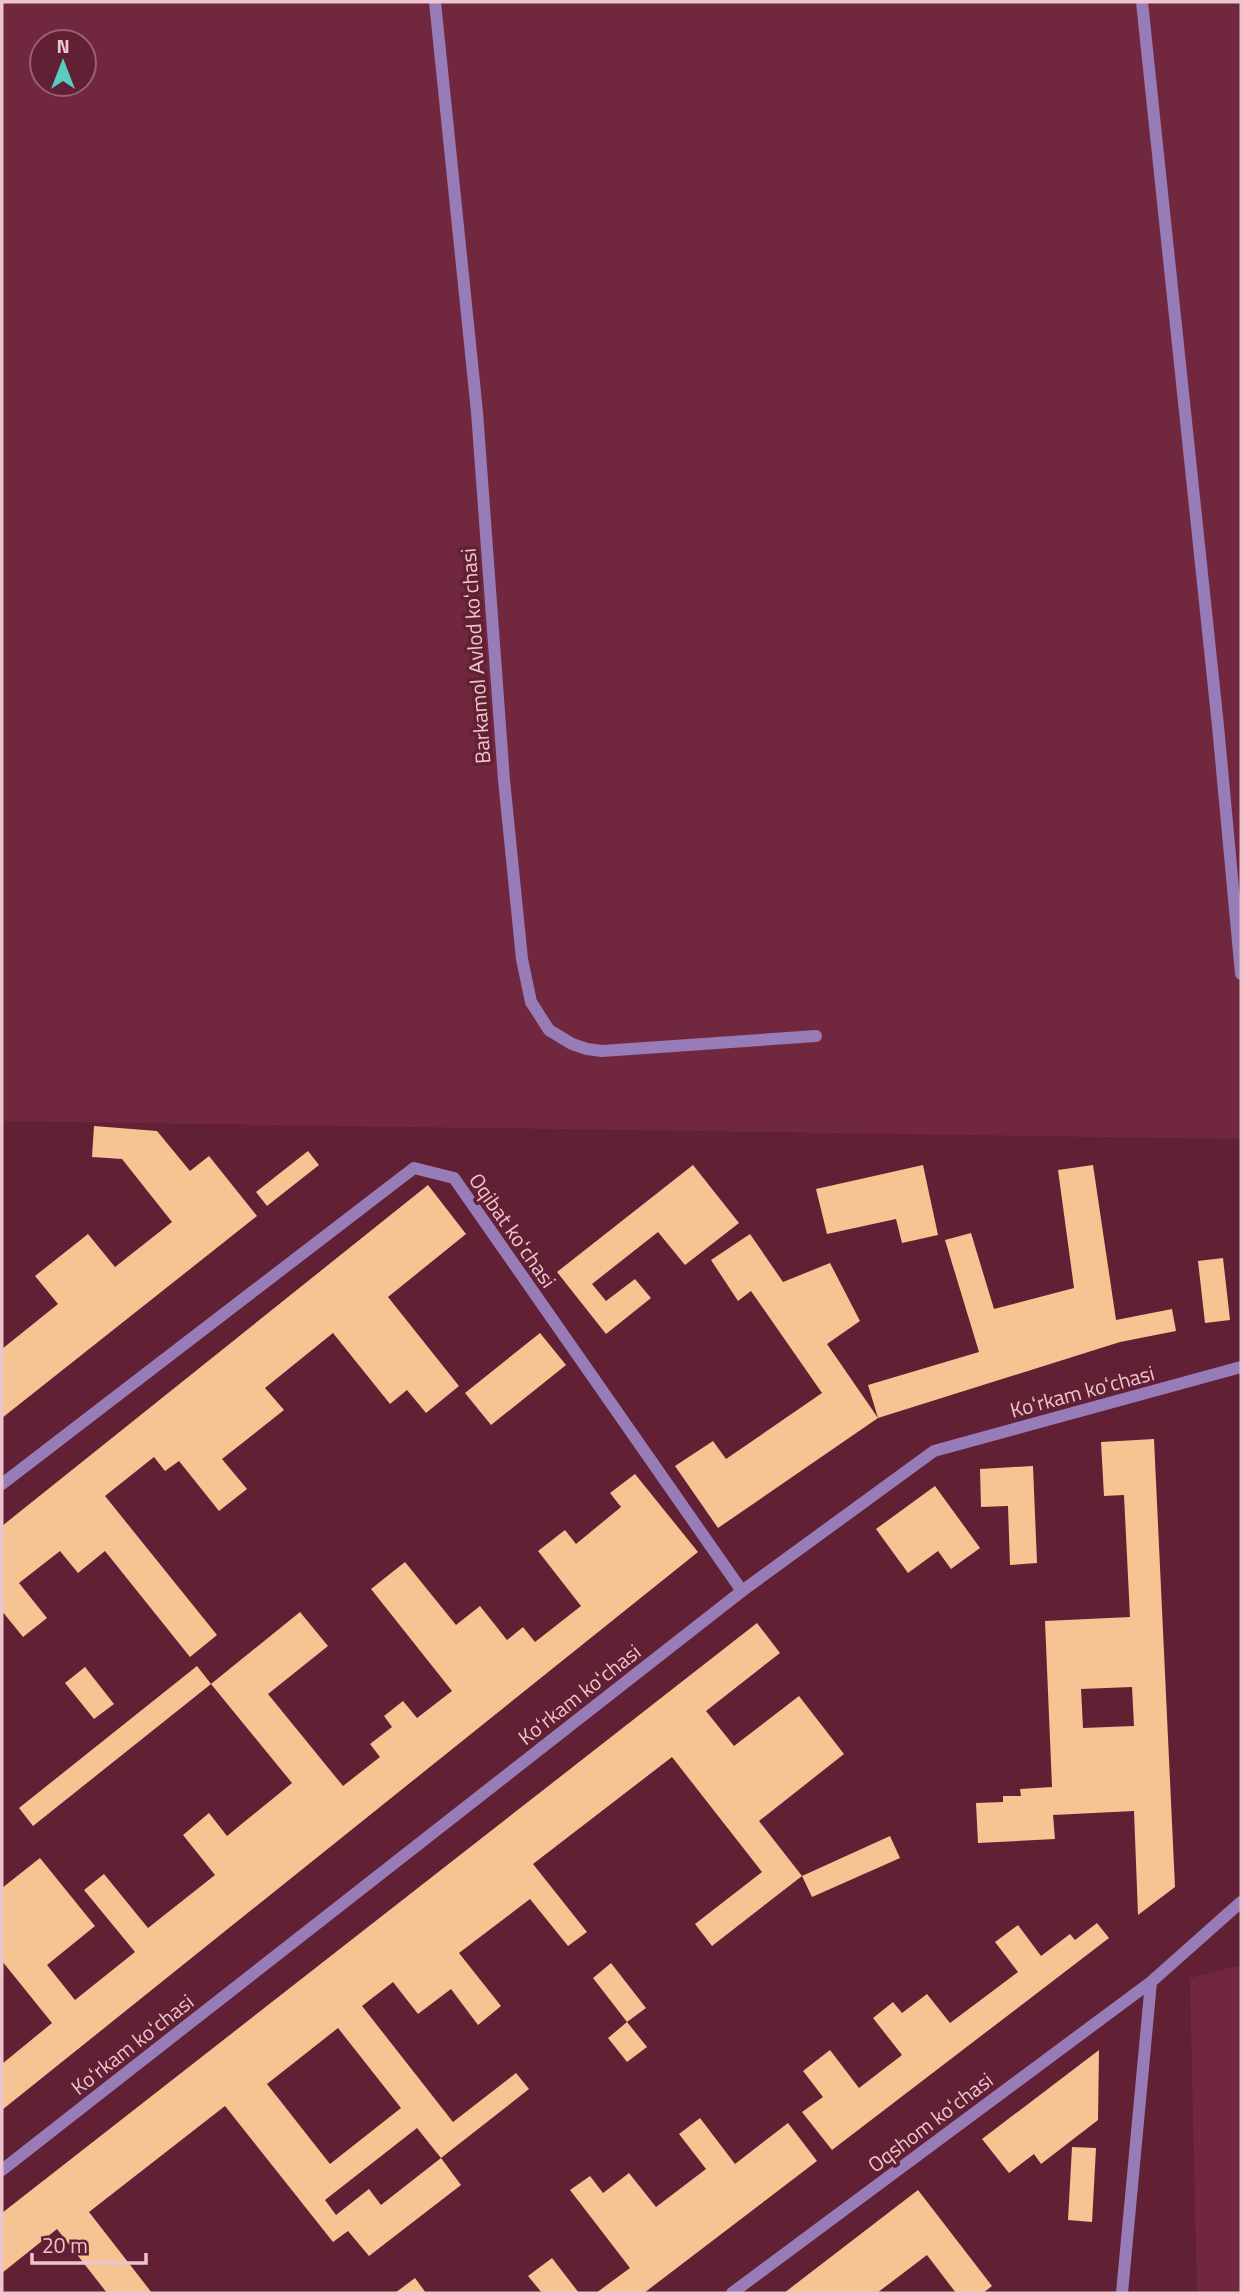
<svg xmlns="http://www.w3.org/2000/svg" width="1243" height="2295" font-family="'Titillium Web',sans-serif">
	<style>
		.built { fill: #71283e; fill-rule: evenodd }
		.building { fill: #f6c392; fill-rule: evenodd }
		.lines { fill: none; stroke-linecap: round; stroke-linejoin: round }
		.minor { stroke: #977cb7; stroke-width: 12 }
		.labels { text-anchor: middle; dominant-baseline: central; stroke-width: 7; stroke-linejoin: round; paint-order: stroke }
		.street-label { font-size: 21px; fill: #eec5cd; stroke: #622034 }
	</style>
	<rect width="100%" height="100%" fill="#622034"/>
	<g class="built">
		<path d="M2 2H1241V1139L2 1121ZM42 42H84V84H42Z"/>
		<path d="M1241 1965V2293H1197L1190 1978Z"/>
	</g>
	<g class="building">
		<path d="M94 1126 157 1131 190 1171 209 1156 257 1216 2 1418V1349L58 1304 35 1276 88 1234 115 1267 172 1222 122 1159 92 1157Z"/>
		<path d="M308 1151 319 1165 267 1206 256 1192Z"/>
		<path d="M693 1165 739 1223 685 1265 658 1232 592 1284 606 1301 635 1279 651 1298 606 1334 557 1272Z"/>
		<path d="M923 1165 938 1235 902 1243 896 1219 827 1234 816 1189Z"/>
		<path d="M1093 1165 1116 1320 1172 1309 1176 1331 1120 1342 878 1418 868 1385 979 1352 945 1240 971 1233 994 1309 1074 1288 1058 1170Z"/>
		<path d="M428 1185 466 1234 388 1297 459 1386 426 1413 407 1390 390 1404 333 1333 265 1388 284 1410 222 1459 247 1489 219 1511 179 1461 165 1471 154 1457 105 1496 217 1635 190 1657 105 1551 78 1573 60 1551 19 1583 47 1618 23 1637 2 1611V1526Z"/>
		<path d="M750 1234 783 1282 830 1263 860 1321 827 1344 878 1418 718 1528 675 1466 713 1441 726 1459 822 1393 751 1291 738 1301 711 1260Z"/>
		<path d="M1223 1258 1230 1320 1205 1323 1198 1261Z"/>
		<path d="M540 1333 566 1365 491 1425 465 1393Z"/>
		<path d="M1154 1439 1175 1887 1138 1915 1134 1811 1053 1815 1055 1839 978 1843 976 1803 1003 1802V1796H1021L1020 1789 1052 1787 1045 1621 1130 1617 1124 1495 1104 1496 1101 1442ZM1132 1687 1134 1726 1083 1728 1081 1689Z"/>
		<path d="M1033 1466 1037 1563 1010 1565 1008 1506 981 1507 980 1469Z"/>
		<path d="M635 1474 698 1552 2 2110V2064L52 2023 2 1961V1888L40 1858 95 1926 47 1965 75 2000 135 1952 84 1890 104 1874 148 1928 215 1875 183 1835 209 1813 227 1836 292 1783 211 1684 300 1612 328 1646 268 1694 343 1786 380 1757 370 1744 392 1727 384 1716 403 1701 417 1718 452 1691 371 1589 405 1562 456 1625 480 1606 507 1640 523 1627 535 1642 581 1606 538 1551 565 1530 576 1544 621 1507 610 1493Z"/>
		<path d="M935 1486 980 1548 951 1569 938 1551 908 1573 876 1529Z"/>
		<path d="M757 1623 780 1653 706 1711 734 1746 799 1696 844 1754 759 1821 802 1876 890 1836 900 1858 812 1897 802 1876 712 1946 695 1924 762 1872 672 1757 533 1864 587 1932 568 1946 530 1899 459 1953 501 2006 478 2025 451 1989 418 2014 393 1982 362 2006 453 2122 516 2073 529 2089 441 2158 417 2128 325 2200 336 2215 369 2189 381 2205 441 2158 461 2185 369 2256 348 2231 333 2242 225 2106 89 2212 152 2293H107L57 2229 2 2273V2213ZM338 2028 401 2108 330 2164 267 2084Z"/>
		<path d="M197 1666 211 1684 33 1826 19 1808Z"/>
		<path d="M85 1667 114 1704 94 1719 65 1683Z"/>
		<path d="M1097 1923 1109 1938 832 2150 802 2112 823 2097 803 2071 830 2050 859 2088 902 2055 873 2018 893 2002 902 2013 927 1994 950 2023 1018 1972 995 1942 1018 1925 1041 1956 1070 1934 1075 1940Z"/>
		<path d="M611 1963 646 2008 627 2022 647 2047 627 2062 608 2038 627 2022 593 1978Z"/>
		<path d="M1099 2050 1098 2120 1041 2164 1034 2154 1009 2173 982 2139Z"/>
		<path d="M700 2118 735 2164 788 2123 817 2161 644 2293H596L630 2268 570 2190 590 2176 603 2193 629 2173 656 2207 706 2169 679 2134Z"/>
		<path d="M1072 2147 1096 2148 1092 2222 1068 2220Z"/>
		<path d="M918 2190 992 2286 983 2293H956L927 2255 877 2293H784Z"/>
		<path d="M552 2258 579 2293H542L528 2276Z"/>
		<path d="M415 2278 426 2293H395Z"/>
	</g>
	<g class="lines">
		<g class="minor">
			<path d="M435 2 477 412 504 780 522 959 531 1002 549 1030 572 1044 587 1049 602 1051 816 1036"/>
			<path d="M1142 2 1218 726 1241 974"/>
			<path d="M2 1484 414 1168 454 1178 742 1591"/>
			<path d="M2 2170 742 1591 934 1451 1241 1367"/>
			<path d="M732 2293 1151 1982 1241 1902"/>
			<path d="M1122 2293 1151 1982"/>
		</g>
	</g>
	<g class="labels">
		<g class="street-label">
			<text transform="translate(475 656) rotate(-94)">Barkamol Аvlod koʻchasi</text>
			<text transform="translate(513 1230) rotate(55)">Oqibat koʻchasi</text>
			<text transform="translate(1082 1391) rotate(-15)">Koʻrkam koʻchasi</text>
			<text transform="translate(579 1694) rotate(-38)">Koʻrkam koʻchasi</text>
			<text transform="translate(132 2044) rotate(-38)">Koʻrkam koʻchasi</text>
			<text transform="translate(930 2122) rotate(-37)">Oqshom koʻchasi</text>
		</g>
	</g>
	<rect width="1243" height="2295" fill="none" stroke="#eec5cd" stroke-width="7"/>
	<g transform="translate(63 63)"><circle r="33" fill="#622034" stroke="#9a6271" stroke-width="2"/>
	<path d="M0-5L12 26L0 18L-12 26Z" fill="#57cec1"/>
	<text y="-10" font-size="19" font-weight="bold" text-anchor="middle" fill="#eec5cd">N</text>
	</g>
	<path d="M32 2253v10h114v-10" fill="none" stroke="#eec5cd" stroke-width="3.5"/>
	<text x="42" y="2253" font-size="21" fill="#eec5cd" stroke="#622034" stroke-width="5" paint-order="stroke">20 m</text>
</svg>
